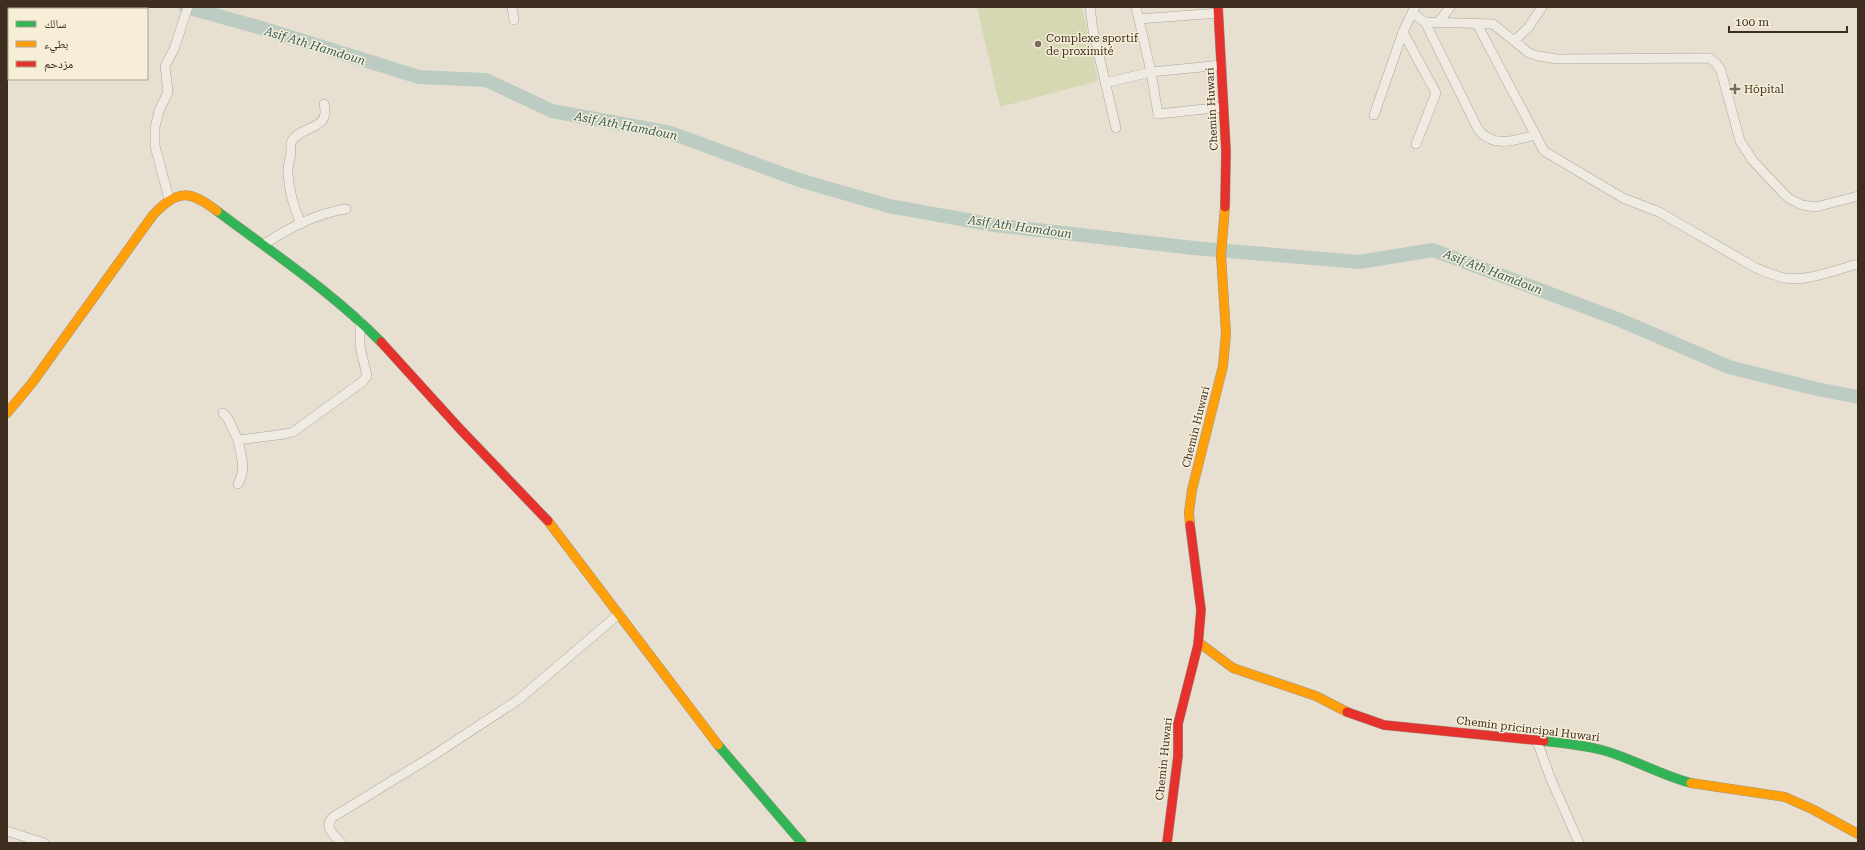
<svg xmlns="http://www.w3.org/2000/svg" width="1865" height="850" font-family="'Roboto Serif','Noto Naskh Arabic',serif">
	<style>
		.green { fill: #d6d7b3 }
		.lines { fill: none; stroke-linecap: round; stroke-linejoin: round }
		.river { stroke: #bcccc2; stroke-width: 14 }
		.street-casing { stroke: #ada599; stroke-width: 10 }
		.fast-casing { stroke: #9c958a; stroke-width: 10 }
		.slow-casing { stroke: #9c958a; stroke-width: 10 }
		.jam-casing { stroke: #9c958a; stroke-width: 10 }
		.street { stroke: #efebe3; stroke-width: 9 }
		.fast { stroke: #30b455; stroke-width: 9 }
		.slow { stroke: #ff9f0a; stroke-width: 9 }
		.jam { stroke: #e5322d; stroke-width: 9 }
		.poi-dot { fill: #786c5e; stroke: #f7eed8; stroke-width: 1.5 }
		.labels { text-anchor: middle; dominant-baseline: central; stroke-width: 3; stroke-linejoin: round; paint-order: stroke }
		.poi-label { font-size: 11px; fill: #3d2e20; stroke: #f7eed8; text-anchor: start }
		.street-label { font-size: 11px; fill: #3d2e20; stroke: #f7eed8 }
		.water-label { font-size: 12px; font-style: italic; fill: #2f5d5a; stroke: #f7eed8 }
	</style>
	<rect width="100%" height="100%" fill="#e7e0d1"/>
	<path class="green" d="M977 7H1082L1098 81 1000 107Z"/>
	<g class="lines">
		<path class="river" d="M186 7 258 27 419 77 486 80 552 111 671 133 799 180 889 206 994 225 1194 248 1359 262 1433 250 1620 320 1729 367 1817 389 1858 397"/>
		<defs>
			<g id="street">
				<path d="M512 7 514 20"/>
				<path d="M1090 7 1093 30 1116 128"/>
				<path d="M1136 7 1151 72 1158 114 1224 107"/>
				<path d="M1412 13 1425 22 1478 129C1493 149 1515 140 1535 135"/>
				<path d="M1139 19 1218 13"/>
				<path d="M1425 22 1493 24 1529 53 1538 56 1558 59 1709 58 1716 63 1721 71 1740 141 1753 161 1788 198 1802 205 1816 207 1858 196"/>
				<path d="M1438 23 1450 7"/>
				<path d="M1477 24 1544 151 1623 198 1659 212 1756 268C1766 272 1775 276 1785 278 1806 282 1838 269 1858 264"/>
				<path d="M1403 32 1436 93 1416 144"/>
				<path d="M1515 40 1528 28 1542 7"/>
				<path d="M1105 83 1151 72 1222 65"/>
				<path d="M1374 115 1403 32 1415 7"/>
				<path d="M169 199 155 146V127L159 111 168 92 165 66 174 49 188 7"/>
				<path d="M301 224C294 208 289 191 288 174 287 166 290 160 291 153 291 149 290 144 292 141 302 124 331 131 324 104"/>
				<path d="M263 245C287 229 317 213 346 209"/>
				<path d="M223 413 228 419 238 440 285 434 293 432 362 382 367 376 360 346V321"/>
				<path d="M238 440C241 457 247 468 238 484"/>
				<path d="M1537 741 1550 777 1579 843"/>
				<path d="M7 831 44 843"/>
				<path d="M341 843C334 835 323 826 333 817L431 757 518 700 619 614"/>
			</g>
			<g id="fast">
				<path d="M217 211C273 253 332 292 381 342"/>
				<path d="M1544 741C1563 743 1583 745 1602 750 1632 758 1660 775 1691 783"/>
				<path d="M718 745 802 843"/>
			</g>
			<g id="slow">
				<path d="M7 413 32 383 153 215C178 189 189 190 217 211"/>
				<path d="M548 521 718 745"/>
				<path d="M1190 525 1189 512 1192 490 1223 366 1226 334 1221 255 1225 207"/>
				<path d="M1198 642 1233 668 1316 696 1347 712"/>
				<path d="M1691 783 1785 797 1814 810 1858 834"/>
			</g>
			<g id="jam">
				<path d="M1218 7 1226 151 1225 207"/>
				<path d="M381 342 460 429 548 521"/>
				<path d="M1347 712 1384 725 1544 741"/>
				<path d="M1167 843 1178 756V724L1198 645 1201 610 1190 525"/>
			</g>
		</defs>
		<use href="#street" class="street-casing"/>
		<use href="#fast" class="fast-casing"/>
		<use href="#slow" class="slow-casing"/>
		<use href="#jam" class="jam-casing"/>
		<use href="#street" class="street"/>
		<use href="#fast" class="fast"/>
		<use href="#slow" class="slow"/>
		<use href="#jam" class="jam"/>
	</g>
	<g class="poi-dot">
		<circle cx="1038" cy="44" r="4"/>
		<path d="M1733 83h4v4h4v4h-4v4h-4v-4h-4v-4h4z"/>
	</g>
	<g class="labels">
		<g class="poi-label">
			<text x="1046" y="38">Complexe sportif<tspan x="1046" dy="13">de proximité</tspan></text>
			<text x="1744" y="89">Hôpital</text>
		</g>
		<g class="street-label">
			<text transform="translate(1212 109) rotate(-93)">Chemin Huwari</text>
			<text transform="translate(1196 427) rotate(-76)">Chemin Huwari</text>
			<text transform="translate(1528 729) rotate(7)">Chemin pricincipal Huwari</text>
			<text transform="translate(1164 759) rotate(-84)">Chemin Huwari</text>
		</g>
		<g class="water-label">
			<text transform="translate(315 46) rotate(17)">Asif Ath Hamdoun</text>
			<text transform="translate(626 126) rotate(11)">Asif Ath Hamdoun</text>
			<text transform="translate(1020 227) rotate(8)">Asif Ath Hamdoun</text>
			<text transform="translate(1493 272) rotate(21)">Asif Ath Hamdoun</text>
		</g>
	</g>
	<rect width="1865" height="850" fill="none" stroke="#3d2e20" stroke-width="16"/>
	<rect x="8" y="8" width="140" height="72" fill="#f7eed8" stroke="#ada18e"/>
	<rect x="16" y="21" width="20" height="6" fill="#30b455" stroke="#ada18e"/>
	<text x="44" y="28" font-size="12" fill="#3d2e20">سالك</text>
	<rect x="16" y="41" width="20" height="6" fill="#ff9f0a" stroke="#ada18e"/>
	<text x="44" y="48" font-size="12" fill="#3d2e20">بطيء</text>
	<rect x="16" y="61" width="20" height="6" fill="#e5322d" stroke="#ada18e"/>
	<text x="44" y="68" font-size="12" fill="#3d2e20">مزدحم</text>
	<path d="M1729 26v6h118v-6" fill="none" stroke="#3d2e20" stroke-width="2"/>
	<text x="1735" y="26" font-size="12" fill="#3d2e20" stroke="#f7eed8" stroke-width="3" paint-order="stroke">100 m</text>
</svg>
